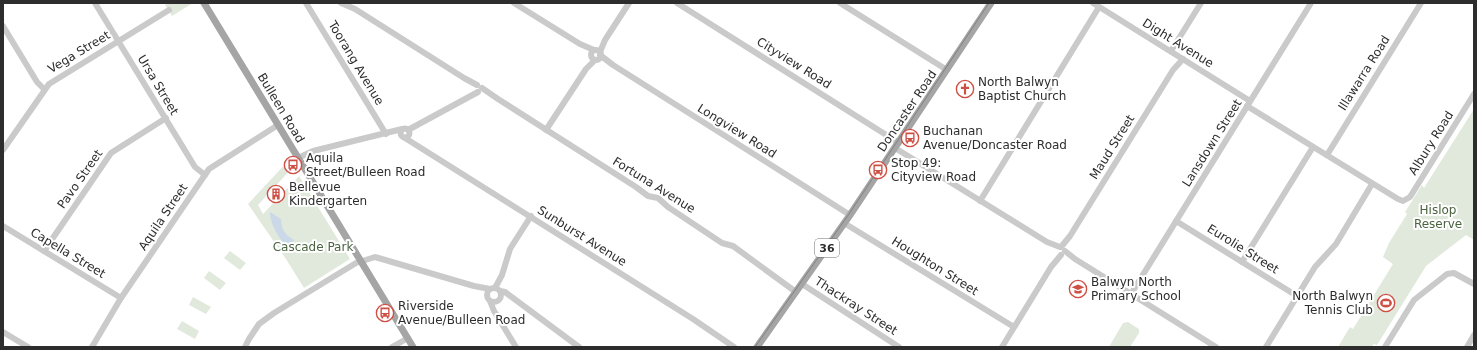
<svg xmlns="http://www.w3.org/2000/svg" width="1477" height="350" font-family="'DejaVu Sans',sans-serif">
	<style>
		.green { fill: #e1e9dc }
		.water { fill: #cbd8e7 }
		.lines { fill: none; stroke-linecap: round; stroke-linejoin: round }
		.minor { stroke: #cacaca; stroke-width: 6 }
		.major { stroke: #a5a5a5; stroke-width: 7 }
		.tram { stroke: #828282; stroke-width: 1 }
		.labels { text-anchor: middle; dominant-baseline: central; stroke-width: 4; stroke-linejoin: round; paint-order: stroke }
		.shield { fill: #fff; stroke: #6c6c6c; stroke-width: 1 }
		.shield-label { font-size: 11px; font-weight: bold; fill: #2d2d2d }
		.street-label { font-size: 12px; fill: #2d2d2d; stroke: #fff }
		.poi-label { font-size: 12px; fill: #2d2d2d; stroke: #fff; text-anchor: start }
		.park-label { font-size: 12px; fill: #4b6340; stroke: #fff }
	</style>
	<rect width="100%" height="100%" fill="#fff"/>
	<g class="green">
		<path d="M168 3H193L172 16 165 5Z"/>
		<path d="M1474 109V240L1466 235 1426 266 1377 345 1374 344 1371 347H1338L1350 327 1353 329 1393 264 1383 257 1389 243 1407 214 1405 212 1422 185 1424 188Z"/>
		<path d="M289 160 293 167 258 205 263 214 299 176 350 259 304 288 286 259 248 204Z"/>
		<path d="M230 251 246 263 240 270 224 258Z"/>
		<path d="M209 271 226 283 220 290 204 278Z"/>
		<path d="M193 297 211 307 206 314 189 305Z"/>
		<path d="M182 321 199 331 195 339 177 329Z"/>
		<path d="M1128 322 1139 329V333L1130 347H1109L1123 323Z"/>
	</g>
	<path class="water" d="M270 212 281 219C281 229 285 235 294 240L288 246C280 243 269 221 270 212Z"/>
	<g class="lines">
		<g class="minor">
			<path d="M95 3 195 167 205 175"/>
			<path d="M306 3 386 134"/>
			<path d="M341 3 355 9 464 78 477 85"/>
			<path d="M514 3 580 44 594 50"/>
			<path d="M677 3 899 143"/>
			<path d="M840 3 947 70"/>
			<path d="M1093 3 1250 101"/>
			<path d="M3 26 37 82 44 89"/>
			<circle cx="596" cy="55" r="5"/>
			<path d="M1171 51 1201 3"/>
			<path d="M600 52 605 40 629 3"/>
			<path d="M600 55 613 65 850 215"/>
			<path d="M482 88 498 99 636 187 648 196 658 198 668 207 722 243 733 246 796 292"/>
			<path d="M1247 106 1398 199 1403 201 1410 197 1474 94"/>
			<circle cx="405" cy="133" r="4.5"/>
			<path d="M408 130 478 92"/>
			<path d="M546 130 586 69 595 60"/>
			<path d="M405 138 693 319 734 347"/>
			<path d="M895 148 1047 242 1060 247"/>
			<path d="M3 150 49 84 169 10"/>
			<path d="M1327 155 1421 3"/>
			<path d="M298 158 313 151 402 129"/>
			<path d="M980 201 1099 7"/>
			<path d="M1176 221 1297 296"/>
			<path d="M844 223 1014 327"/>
			<path d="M3 226 121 298"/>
			<path d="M1061 247 1070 236 1173 70 1183 59"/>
			<path d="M44 251 111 153 166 118"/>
			<path d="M1065 251 1075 259 1216 347"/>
			<path d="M1242 262 1313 147"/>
			<path d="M802 284 899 347"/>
			<circle cx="494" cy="295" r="7"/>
			<path d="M495 288 502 275 510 249 531 216"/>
			<path d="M500 291 505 292 579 347"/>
			<path d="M1131 294 1311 3"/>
			<path d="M490 301 494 311 516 347"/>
			<path d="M3 332 28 347"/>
			<path d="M92 347 121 298 209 169 278 125"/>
			<path d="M245 347 249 339 259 324 274 313 356 263 375 257 474 286 490 289"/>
			<path d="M392 347 408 338"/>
			<path d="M1002 347 1051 267 1061 255"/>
			<path d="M1266 347 1315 267 1336 244 1372 184"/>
			<path d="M1385 347 1414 300 1447 274 1454 273 1474 284"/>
			<path d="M1467 347 1474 335"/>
		</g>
		<g class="major">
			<path d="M204 3 413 347"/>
			<path d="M757 347 850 215 991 3"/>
		</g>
		<path class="tram" d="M755 347 849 214 989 3"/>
	</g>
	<defs>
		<symbol id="church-ring" viewBox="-11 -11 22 22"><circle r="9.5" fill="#fff" stroke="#cf4f45" stroke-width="1.5"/><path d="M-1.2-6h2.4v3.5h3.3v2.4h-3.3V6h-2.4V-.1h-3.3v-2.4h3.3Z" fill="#cf4f45"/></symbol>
		<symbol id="bus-ring" viewBox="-11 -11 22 22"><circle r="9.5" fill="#fff" stroke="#cf4f45" stroke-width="1.5"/><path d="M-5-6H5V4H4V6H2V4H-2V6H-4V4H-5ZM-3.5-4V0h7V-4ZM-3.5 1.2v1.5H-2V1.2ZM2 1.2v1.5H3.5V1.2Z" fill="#cf4f45"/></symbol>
		<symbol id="building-ring" viewBox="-11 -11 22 22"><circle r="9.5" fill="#fff" stroke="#cf4f45" stroke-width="1.5"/><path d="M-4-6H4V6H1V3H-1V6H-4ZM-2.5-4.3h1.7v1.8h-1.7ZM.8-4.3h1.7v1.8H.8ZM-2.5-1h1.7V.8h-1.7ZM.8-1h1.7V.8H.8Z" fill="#cf4f45"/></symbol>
		<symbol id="school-ring" viewBox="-11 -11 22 22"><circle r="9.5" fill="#fff" stroke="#cf4f45" stroke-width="1.5"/><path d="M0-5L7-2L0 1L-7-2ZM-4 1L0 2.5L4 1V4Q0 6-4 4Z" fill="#cf4f45"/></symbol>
		<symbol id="stadium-ring" viewBox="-11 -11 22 22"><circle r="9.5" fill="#fff" stroke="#cf4f45" stroke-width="1.5"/><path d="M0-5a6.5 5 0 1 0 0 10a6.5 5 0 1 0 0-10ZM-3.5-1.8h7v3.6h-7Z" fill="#cf4f45"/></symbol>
	</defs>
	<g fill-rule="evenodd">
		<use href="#church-ring" x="955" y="79" width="20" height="20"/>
		<use href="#bus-ring" x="900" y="128" width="20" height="20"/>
		<use href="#bus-ring" x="283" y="155" width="20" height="20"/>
		<use href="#bus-ring" x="868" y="160" width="20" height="20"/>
		<use href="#building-ring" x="266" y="184" width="20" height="20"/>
		<use href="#school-ring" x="1068" y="279" width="20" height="20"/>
		<use href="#stadium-ring" x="1376" y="293" width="20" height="20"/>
		<use href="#bus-ring" x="375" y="303" width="20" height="20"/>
	</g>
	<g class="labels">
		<rect class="shield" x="815" y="239" width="24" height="18" rx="3"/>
		<g class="shield-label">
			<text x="827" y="248">36</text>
		</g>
		<g class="street-label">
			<text transform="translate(1178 43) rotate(32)">Dight Avenue</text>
			<text transform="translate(79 52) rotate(-31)">Vega Street</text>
			<text transform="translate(356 63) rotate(59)">Toorang Avenue</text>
			<text transform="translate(794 63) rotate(32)">Cityview Road</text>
			<text transform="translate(1364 73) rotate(-58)">Illawarra Road</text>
			<text transform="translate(158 85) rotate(59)">Ursa Street</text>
			<text transform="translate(281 108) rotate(59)">Bulleen Road</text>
			<text transform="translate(907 111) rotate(-56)">Doncaster Road</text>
			<text transform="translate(737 131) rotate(32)">Longview Road</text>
			<text transform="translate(1212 143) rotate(-58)">Lansdown Street</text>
			<text transform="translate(1431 143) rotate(-58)">Albury Road</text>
			<text transform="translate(1112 147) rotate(-58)">Maud Street</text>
			<text transform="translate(80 179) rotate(-55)">Pavo Street</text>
			<text transform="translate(654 185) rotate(32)">Fortuna Avenue</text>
			<text transform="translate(163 217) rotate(-56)">Aquila Street</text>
			<text transform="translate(582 236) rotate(32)">Sunburst Avenue</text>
			<text transform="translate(1243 249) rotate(32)">Eurolie Street</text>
			<text transform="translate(68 253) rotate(31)">Capella Street</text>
			<text transform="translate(935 266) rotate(32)">Houghton Street</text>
			<text transform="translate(856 306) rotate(33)">Thackray Street</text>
		</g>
		<g class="poi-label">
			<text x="978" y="82">North Balwyn<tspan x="978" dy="14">Baptist Church</tspan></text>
			<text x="923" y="131">Buchanan<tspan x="923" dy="14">Avenue/Doncaster Road</tspan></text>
			<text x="306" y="158">Aquila<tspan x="306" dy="14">Street/Bulleen Road</tspan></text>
			<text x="891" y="163">Stop 49:<tspan x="891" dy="14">Cityview Road</tspan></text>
			<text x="289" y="187">Bellevue<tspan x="289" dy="14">Kindergarten</tspan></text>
			<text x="1091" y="282">Balwyn North<tspan x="1091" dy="14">Primary School</tspan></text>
			<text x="1373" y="296" text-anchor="end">North Balwyn<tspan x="1373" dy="14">Tennis Club</tspan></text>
			<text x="398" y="306">Riverside<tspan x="398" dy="14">Avenue/Bulleen Road</tspan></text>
		</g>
		<g class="park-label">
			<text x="1438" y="210">Hislop<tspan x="1438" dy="14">Reserve</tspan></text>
			<text x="313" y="247">Cascade Park</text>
		</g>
	</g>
	<rect width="1477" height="350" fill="none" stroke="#2d2d2d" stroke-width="8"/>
</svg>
